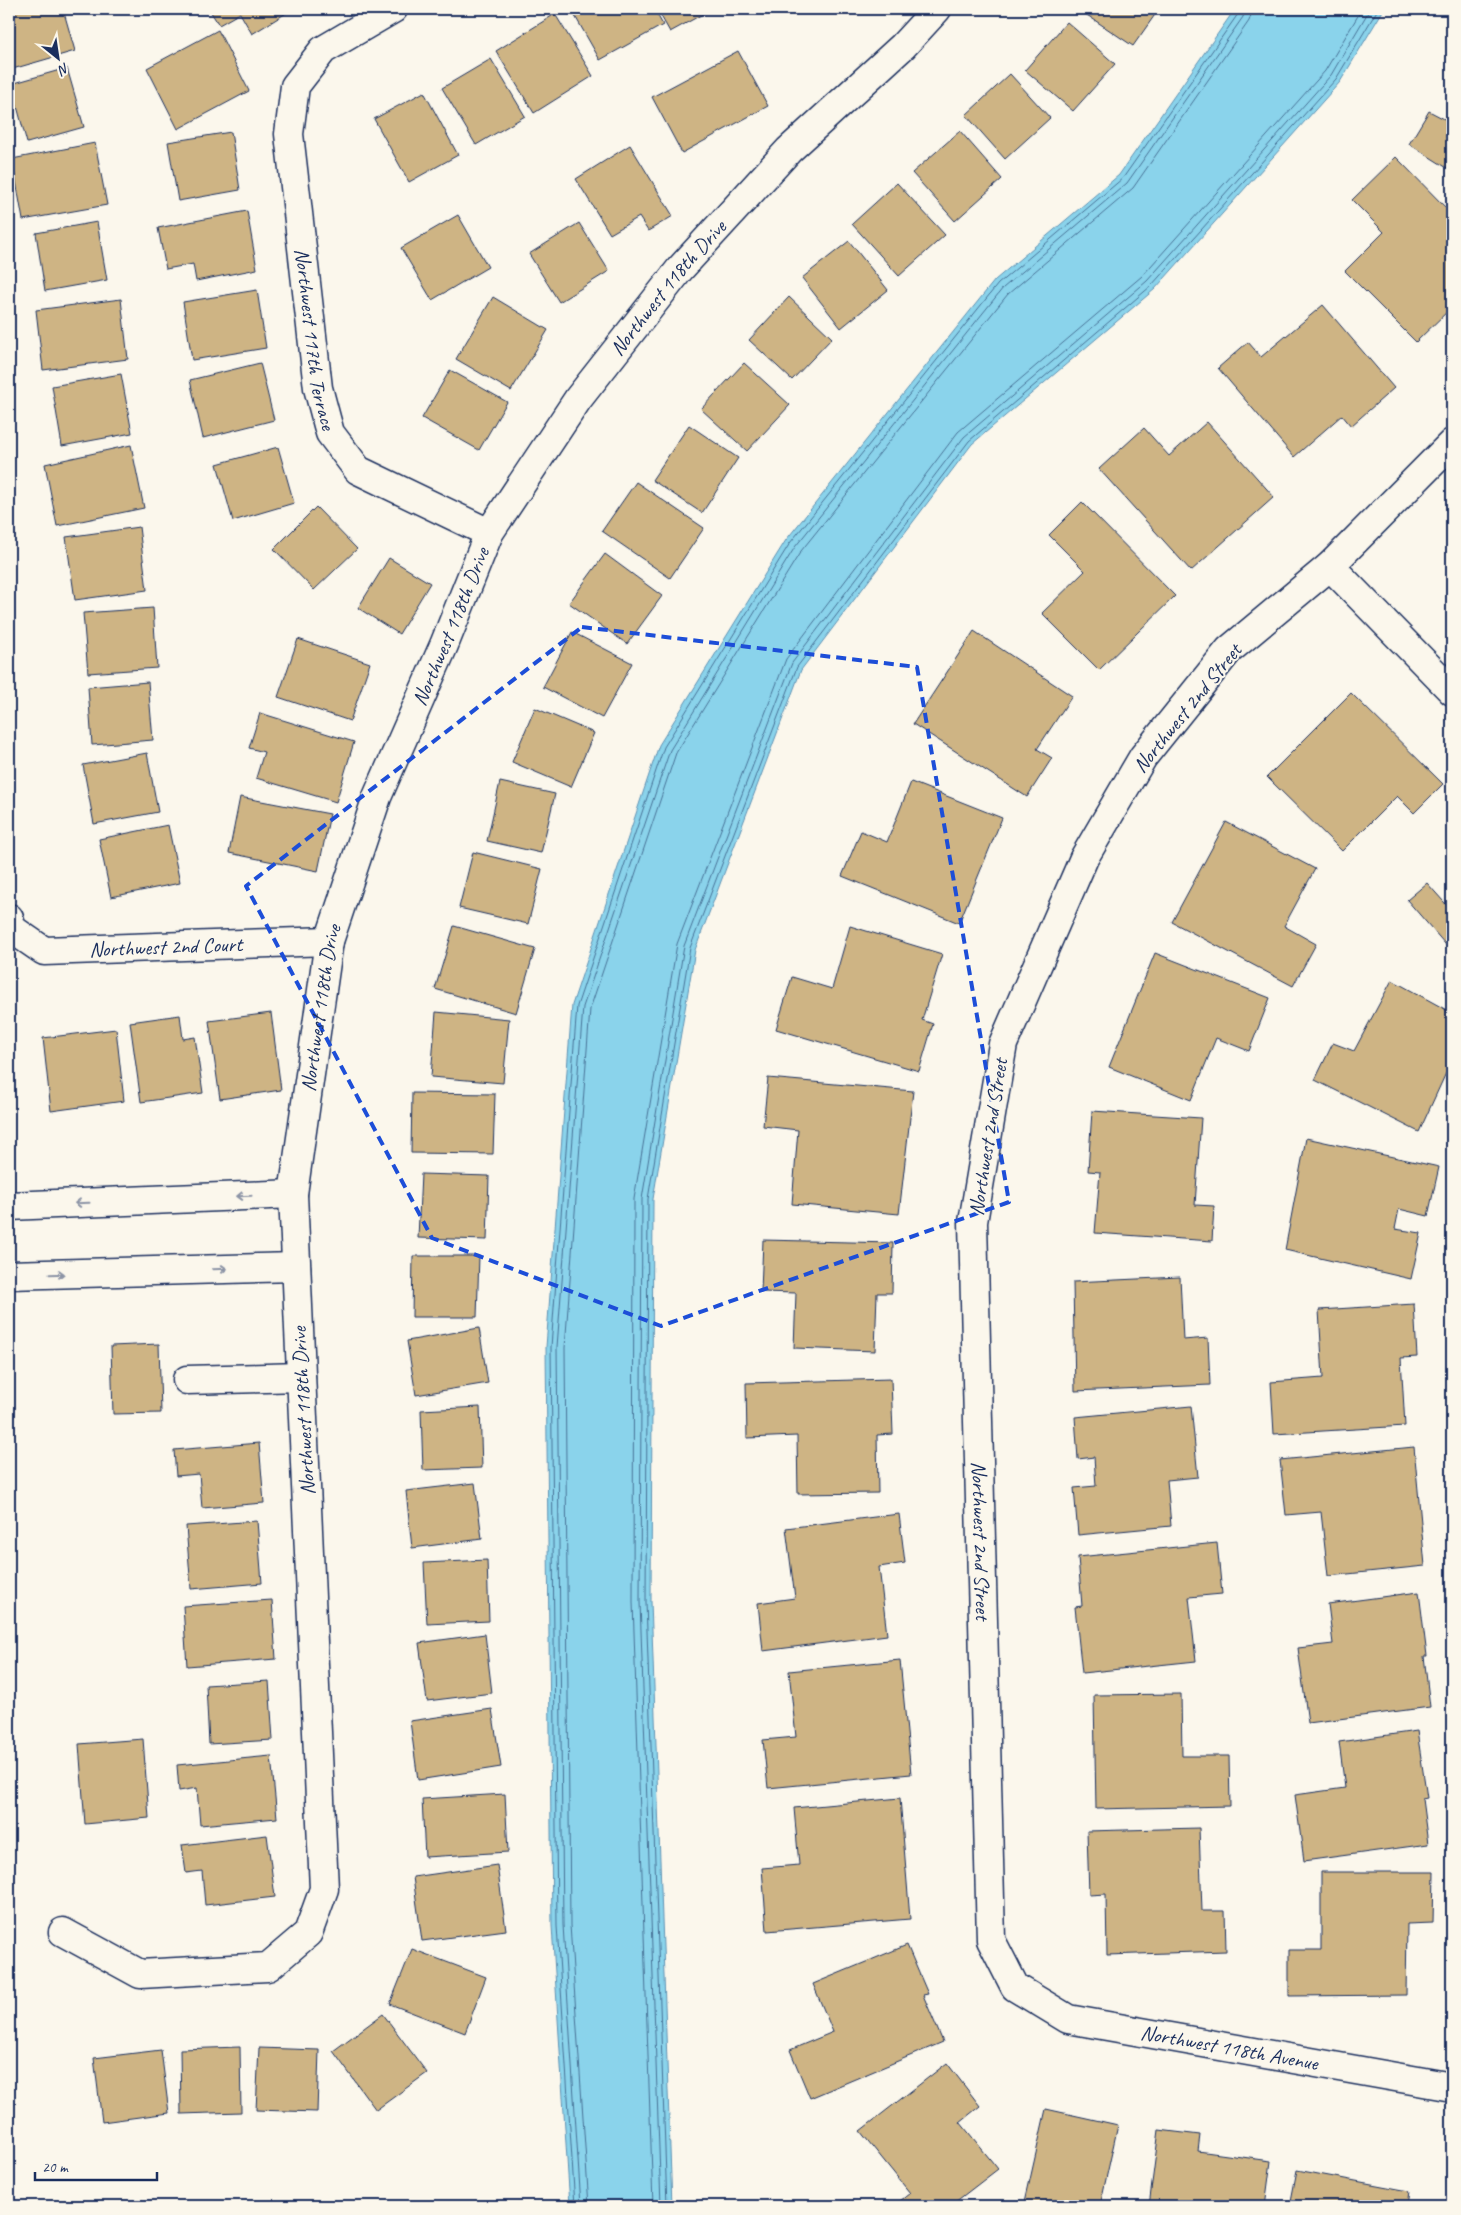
<svg xmlns="http://www.w3.org/2000/svg" width="1461" height="2215" viewBox="0 0 1461 2215" font-family="Caveat,sans-serif">
	<style>
		.water { fill: #8ad3eb; stroke: #5e91b3 }
		.lines { fill: none; stroke-linecap: round; stroke-linejoin: round }
		.shore { stroke: #477196; stroke-width: 1 }
		.building { fill: #ceb484; stroke: #1b2f5e }
		.minor-casing { stroke: #1b2f5e; stroke-width: 31 }
		.minor { stroke: #fbf7ec; stroke-width: 28 }
		.oneway { stroke: #8b93a5 }
		.marked { fill: none; stroke: #1d4ed8; stroke-width: 4; stroke-dasharray: 10 6; stroke-linejoin: round }
		.labels { text-anchor: middle; dominant-baseline: central; stroke-width: 4; stroke-linejoin: round; paint-order: stroke }
		.street-label { font-size: 21px; fill: #1b2f5e; stroke: #fbf7ec }
	</style>
	<rect width="100%" height="100%" fill="#fbf7ec"/>
	<filter id="ink" filterUnits="userSpaceOnUse"><feTurbulence type="fractalNoise" baseFrequency=".02" numOctaves="2"/><feDisplacementMap in="SourceGraphic" scale="10" xChannelSelector="R" yChannelSelector="G"/><feConvolveMatrix kernelMatrix="1 2 1 2 8 2 1 2 1" color-interpolation-filters="sRGB"/></filter>
	<g filter="url(#ink)">
		<path class="water" d="M1235 9H1384L1340 82 1155 289 972 444 801 670 695 950 653 1199 651 1601 672 2206H570L552 1926 546 1347 572 1005 659 745 786 540 995 280 1119 175Z"/>
		<g class="lines">
			<g class="shore">
				<path d="M575 2206 557 1926 551 1347 577 1006 664 747 790 543 998 284 1123 178 1238 14 1239 9"/>
				<path d="M581 2206 563 1925 557 1347 583 1007 670 750 795 547 1003 288 1127 183 1243 17 1245 9"/>
				<path d="M589 2206 570 1925 565 1348 590 1009 676 753 801 551 1008 294 1133 188 1249 21 1253 9"/>
				<path d="M653 2206 633 1602 634 1199 677 944 786 659 958 432 1142 276 1325 71 1362 9"/>
				<path d="M661 2206 640 1602 642 1199 684 946 792 663 964 437 1147 281 1331 75 1370 9"/>
				<path d="M667 2206 646 1602 648 1199 690 948 797 667 969 441 1151 286 1336 79 1378 9"/>
			</g>
		</g>
		<g class="building">
			<path d="M9 9H63L75 51 9 70Z"/>
			<path d="M209 9H286L288 12 252 34 240 13 219 25Z"/>
			<path d="M571 9H654L663 25 600 60Z"/>
			<path d="M657 9H712L670 32Z"/>
			<path d="M1078 9H1159L1133 46Z"/>
			<path d="M555 14 593 76 534 113 496 51Z"/>
			<path d="M1067 22 1115 64 1073 111 1025 70Z"/>
			<path d="M218 30 249 91 178 129 147 68Z"/>
			<path d="M738 51 768 106 682 153 652 97Z"/>
			<path d="M491 59 525 116 476 145 442 88Z"/>
			<path d="M67 68 84 127 27 143 11 84Z"/>
			<path d="M1010 74 1050 118 1005 159 966 115Z"/>
			<path d="M424 92 458 155 409 182 374 119Z"/>
			<path d="M1429 111 1452 123V171L1409 144Z"/>
			<path d="M960 131 1002 179 955 221 912 173Z"/>
			<path d="M231 132 240 190 178 201 168 142Z"/>
			<path d="M95 143 107 205 23 220 12 159Z"/>
			<path d="M630 145 673 216 648 231 639 217 610 234 576 179Z"/>
			<path d="M1396 157 1452 214V307L1416 342 1345 271 1384 232 1352 200Z"/>
			<path d="M897 183 945 235 899 276 852 224Z"/>
			<path d="M247 211 257 269 196 281 193 264 166 269 158 228Z"/>
			<path d="M458 215 488 267 432 300 401 248Z"/>
			<path d="M97 222 107 280 45 291 36 233Z"/>
			<path d="M579 223 609 271 559 302 529 254Z"/>
			<path d="M849 241 888 290 841 328 802 278Z"/>
			<path d="M257 290 266 348 192 360 183 302Z"/>
			<path d="M493 297 548 330 511 391 456 359Z"/>
			<path d="M789 297 832 338 792 380 749 340Z"/>
			<path d="M121 299 128 359 43 370 36 310Z"/>
			<path d="M1323 305 1394 388 1351 426 1342 415 1294 457 1218 368 1248 342 1261 357Z"/>
			<path d="M260 363 274 420 203 438 190 380Z"/>
			<path d="M744 363 790 405 747 451 701 409Z"/>
			<path d="M450 370 507 402 479 450 422 418Z"/>
			<path d="M121 374 132 433 62 446 52 386Z"/>
			<path d="M1207 422 1274 497 1191 571 1099 469 1144 428 1169 456Z"/>
			<path d="M689 425 738 458 702 513 652 480Z"/>
			<path d="M131 445 144 508 57 526 45 464Z"/>
			<path d="M278 447 294 503 233 521 217 464Z"/>
			<path d="M636 482 704 528 670 578 602 531Z"/>
			<path d="M1082 502 1175 596 1099 670 1042 613 1085 571 1049 535Z"/>
			<path d="M316 507 357 549 314 590 274 549Z"/>
			<path d="M139 527 147 590 75 600 66 537Z"/>
			<path d="M605 554 662 596 627 644 569 603Z"/>
			<path d="M389 558 430 583 399 634 358 608Z"/>
			<path d="M153 608 157 668 88 673 83 613Z"/>
			<path d="M974 631 1072 696 1037 749 1052 758 1027 797 913 724Z"/>
			<path d="M572 632 632 663 602 718 543 687Z"/>
			<path d="M298 639 370 663 350 721 278 697Z"/>
			<path d="M148 682 153 740 92 745 88 687Z"/>
			<path d="M1351 693 1443 784 1414 813 1397 796 1342 851 1267 777Z"/>
			<path d="M535 708 594 733 571 787 512 762Z"/>
			<path d="M260 713 354 742 336 802 256 778 264 752 249 748Z"/>
			<path d="M147 753 158 812 94 824 83 765Z"/>
			<path d="M500 782 555 794 541 853 487 841Z"/>
			<path d="M911 782 1002 818 959 923 842 876 861 831 887 842Z"/>
			<path d="M240 797 330 814 318 871 229 853Z"/>
			<path d="M1226 822 1315 869 1284 926 1316 944 1293 986 1172 922Z"/>
			<path d="M168 825 180 883 111 897 99 839Z"/>
			<path d="M473 852 542 869 528 924 459 908Z"/>
			<path d="M1427 883 1452 911V952L1407 900Z"/>
			<path d="M454 926 535 949 516 1013 435 989Z"/>
			<path d="M850 926 942 954 922 1020 933 1024 919 1071 776 1029 792 977 832 989Z"/>
			<path d="M1155 953 1270 998 1249 1051 1216 1038 1191 1100 1109 1067Z"/>
			<path d="M1392 980 1452 1013V1077L1446 1073 1419 1132 1315 1080 1333 1043 1354 1051Z"/>
			<path d="M436 1012 509 1019 503 1083 431 1077Z"/>
			<path d="M271 1013 281 1090 220 1099 209 1021Z"/>
			<path d="M180 1015 183 1039 195 1037 203 1093 141 1102 130 1022Z"/>
			<path d="M116 1029 124 1101 51 1111 43 1038Z"/>
			<path d="M768 1078 913 1091 899 1214 792 1204 798 1130 763 1126Z"/>
			<path d="M412 1093 495 1094 493 1154 411 1153Z"/>
			<path d="M1092 1111 1201 1118 1195 1205 1214 1206 1212 1241 1095 1233 1100 1172 1088 1171Z"/>
			<path d="M1306 1138 1439 1167 1428 1216 1399 1209 1395 1229 1421 1233 1411 1279 1285 1250Z"/>
			<path d="M421 1174 489 1176 487 1240 418 1238Z"/>
			<path d="M763 1240 893 1243 892 1293H877L875 1351 794 1348 796 1293 761 1292Z"/>
			<path d="M413 1256H479L477 1317H412Z"/>
			<path d="M1180 1277 1183 1340 1208 1338 1210 1385 1075 1391 1073 1282Z"/>
			<path d="M1414 1304 1417 1357 1401 1358 1405 1426 1274 1434 1271 1382 1323 1378 1319 1310Z"/>
			<path d="M479 1328 488 1383 416 1395 407 1341Z"/>
			<path d="M159 1344 161 1413 113 1414 111 1346Z"/>
			<path d="M891 1379 893 1434 877 1435 878 1493 798 1494 797 1436 747 1438 746 1383Z"/>
			<path d="M1191 1406 1198 1477 1167 1480 1171 1526 1078 1535 1074 1488 1096 1486 1094 1457 1078 1459 1075 1417Z"/>
			<path d="M480 1407 482 1468 423 1470 421 1410Z"/>
			<path d="M259 1443 264 1503 202 1508 199 1474 176 1476 174 1450Z"/>
			<path d="M1414 1447 1425 1566 1328 1576 1321 1512 1286 1515 1280 1460Z"/>
			<path d="M475 1483 482 1539 412 1548 406 1491Z"/>
			<path d="M899 1514 905 1563 879 1567 887 1635 763 1651 758 1603 795 1598 786 1528Z"/>
			<path d="M257 1521 262 1583 191 1589 186 1526Z"/>
			<path d="M1217 1543 1222 1594 1189 1597 1196 1661 1082 1673 1075 1607 1082 1606 1078 1557Z"/>
			<path d="M487 1560 489 1621 427 1624 424 1563Z"/>
			<path d="M1419 1592 1427 1656H1424L1430 1707 1308 1723 1298 1648 1333 1644 1328 1604Z"/>
			<path d="M272 1600 276 1659 187 1666 183 1606Z"/>
			<path d="M485 1634 492 1693 427 1701 419 1643Z"/>
			<path d="M900 1660 911 1774 768 1788 763 1740 796 1737 789 1671Z"/>
			<path d="M269 1681 273 1740 209 1744 206 1685Z"/>
			<path d="M1181 1694 1182 1756H1229L1230 1806 1096 1809 1094 1695Z"/>
			<path d="M492 1709 501 1767 418 1780 410 1721Z"/>
			<path d="M1417 1731 1427 1798 1422 1799 1428 1844 1304 1861 1295 1795 1345 1788 1339 1742Z"/>
			<path d="M143 1739 149 1818 85 1824 79 1744Z"/>
			<path d="M271 1756 277 1818 200 1825 197 1788 179 1791 177 1765Z"/>
			<path d="M505 1794 508 1852 425 1857 422 1799Z"/>
			<path d="M900 1798 910 1919 767 1931 762 1868 799 1865 794 1808Z"/>
			<path d="M1199 1828 1202 1911H1225L1226 1951 1107 1955 1106 1894 1089 1895 1087 1831Z"/>
			<path d="M267 1835 275 1897 205 1905 202 1871 186 1873 182 1845Z"/>
			<path d="M497 1865 506 1930 422 1941 413 1877Z"/>
			<path d="M1321 1872H1434L1433 1923 1407 1924 1406 1995 1289 1996V1950H1321Z"/>
			<path d="M907 1945 928 1994 923 1995 943 2042 810 2098 790 2050 833 2032 813 1984Z"/>
			<path d="M412 1949 486 1977 465 2033 390 2004Z"/>
			<path d="M383 2014 427 2073 376 2110 333 2051Z"/>
			<path d="M240 2047 241 2112 181 2114 180 2049Z"/>
			<path d="M259 2048 319 2050 317 2112 256 2110Z"/>
			<path d="M161 2050 169 2113 102 2122 94 2058Z"/>
			<path d="M947 2063 980 2106 960 2122 998 2169 950 2206H894L910 2193 860 2131Z"/>
			<path d="M1046 2109 1118 2125 1100 2206H1024Z"/>
			<path d="M1159 2130 1200 2135 1198 2151 1271 2161 1265 2206H1149Z"/>
			<path d="M1297 2170 1409 2191 1407 2206H1290Z"/>
		</g>
		<g class="lines">
			<g class="minor-casing">
				<g id="minor">
					<path id="s1" d="M393 9 323 50 295 86 289 134 318 388 330 433 358 470 489 533"/>
					<path id="s2" d="M1452 443 1330 566 1229 650 1143 757 1084 858 1003 1044 973 1222 991 1940 1015 1987 1068 2019 1452 2087"/>
					<path d="M1330 566 1452 691"/>
					<path id="s3" d="M9 918 12 929 44 951 329 941"/>
					<path d="M9 1206 293 1194"/>
					<path d="M9 1275 296 1267"/>
					<path d="M187 1380 301 1377"/>
					<path id="s4" d="M63 1932 140 1974 268 1967 308 1933 324 1889 293 1194 329 941 377 797 444 645 489 533 578 399 680 269 789 150 903 46 937 9"/>
				</g>
			</g>
			<use href="#minor" class="minor"/>
		</g>
		<defs><path id="oneway-shaft" d="M-6 0H5M1.5-3L5.5 0L1.5 3" fill="none" stroke-width="1.6" stroke-linecap="round" stroke-linejoin="round" transform="scale(1.25)"/></defs>
		<g class="oneway">
			<use href="#oneway-shaft" transform="translate(244 1196) rotate(178)"/>
			<use href="#oneway-shaft" transform="translate(82 1203) rotate(178)"/>
			<use href="#oneway-shaft" transform="translate(220 1269) rotate(-2)"/>
			<use href="#oneway-shaft" transform="translate(57 1274) rotate(-2)"/>
		</g>
	</g>
	<path class="marked" d="M582 627 917 667 1009 1202 661 1326 432 1238 246 886Z"/>
	<g class="labels">
		<g class="street-label">
			<text stroke="none"><textPath href="#s4" startOffset="2009">Northwest 118th Drive</textPath></text>
			<text stroke="none"><textPath href="#s1" startOffset="382">Northwest 117th Terrace</textPath></text>
			<text stroke="none"><textPath href="#s4" startOffset="1604">Northwest 118th Drive</textPath></text>
			<text transform="translate(1187 708) rotate(-51)">Northwest 2nd Street</text>
			<text stroke="none"><textPath href="#s3" startOffset="172">Northwest 2nd Court</textPath></text>
			<text stroke="none"><textPath href="#s4" startOffset="1199">Northwest 118th Drive</textPath></text>
			<text transform="translate(988 1137) rotate(-81)">Northwest 2nd Street</text>
			<text transform="translate(303 1411) rotate(-93)">Northwest 118th Drive</text>
			<text stroke="none"><textPath href="#s2" startOffset="1261">Northwest 2nd Street</textPath></text>
			<text stroke="none"><textPath href="#s2" startOffset="1939">Northwest 118th Avenue</textPath></text>
		</g>
	</g>
	<rect width="1461" height="2215" fill="none" stroke="#fbf7ec" stroke-width="30"/>
	<rect x="15" y="15" width="1431" height="2185" fill="none" stroke="#1b2f5e" stroke-width="2" filter="url(#ink)"/>
	<g transform="translate(58 58) rotate(150)" stroke="#fbf7ec" stroke-width="4" paint-order="stroke">
	<path d="M0-4L9 19L0 12L-9 19Z" fill="#1b2f5e"/>
	<text y="-8" font-size="14" font-weight="bold" text-anchor="middle" fill="#1b2f5e">N</text>
	</g>
	<path d="M35 2172v8h122v-8" fill="none" stroke="#1b2f5e" stroke-width="2.5"/>
	<text x="42" y="2172" font-size="15" fill="#1b2f5e" stroke="#fbf7ec" stroke-width="4" paint-order="stroke">20 m</text>
</svg>
